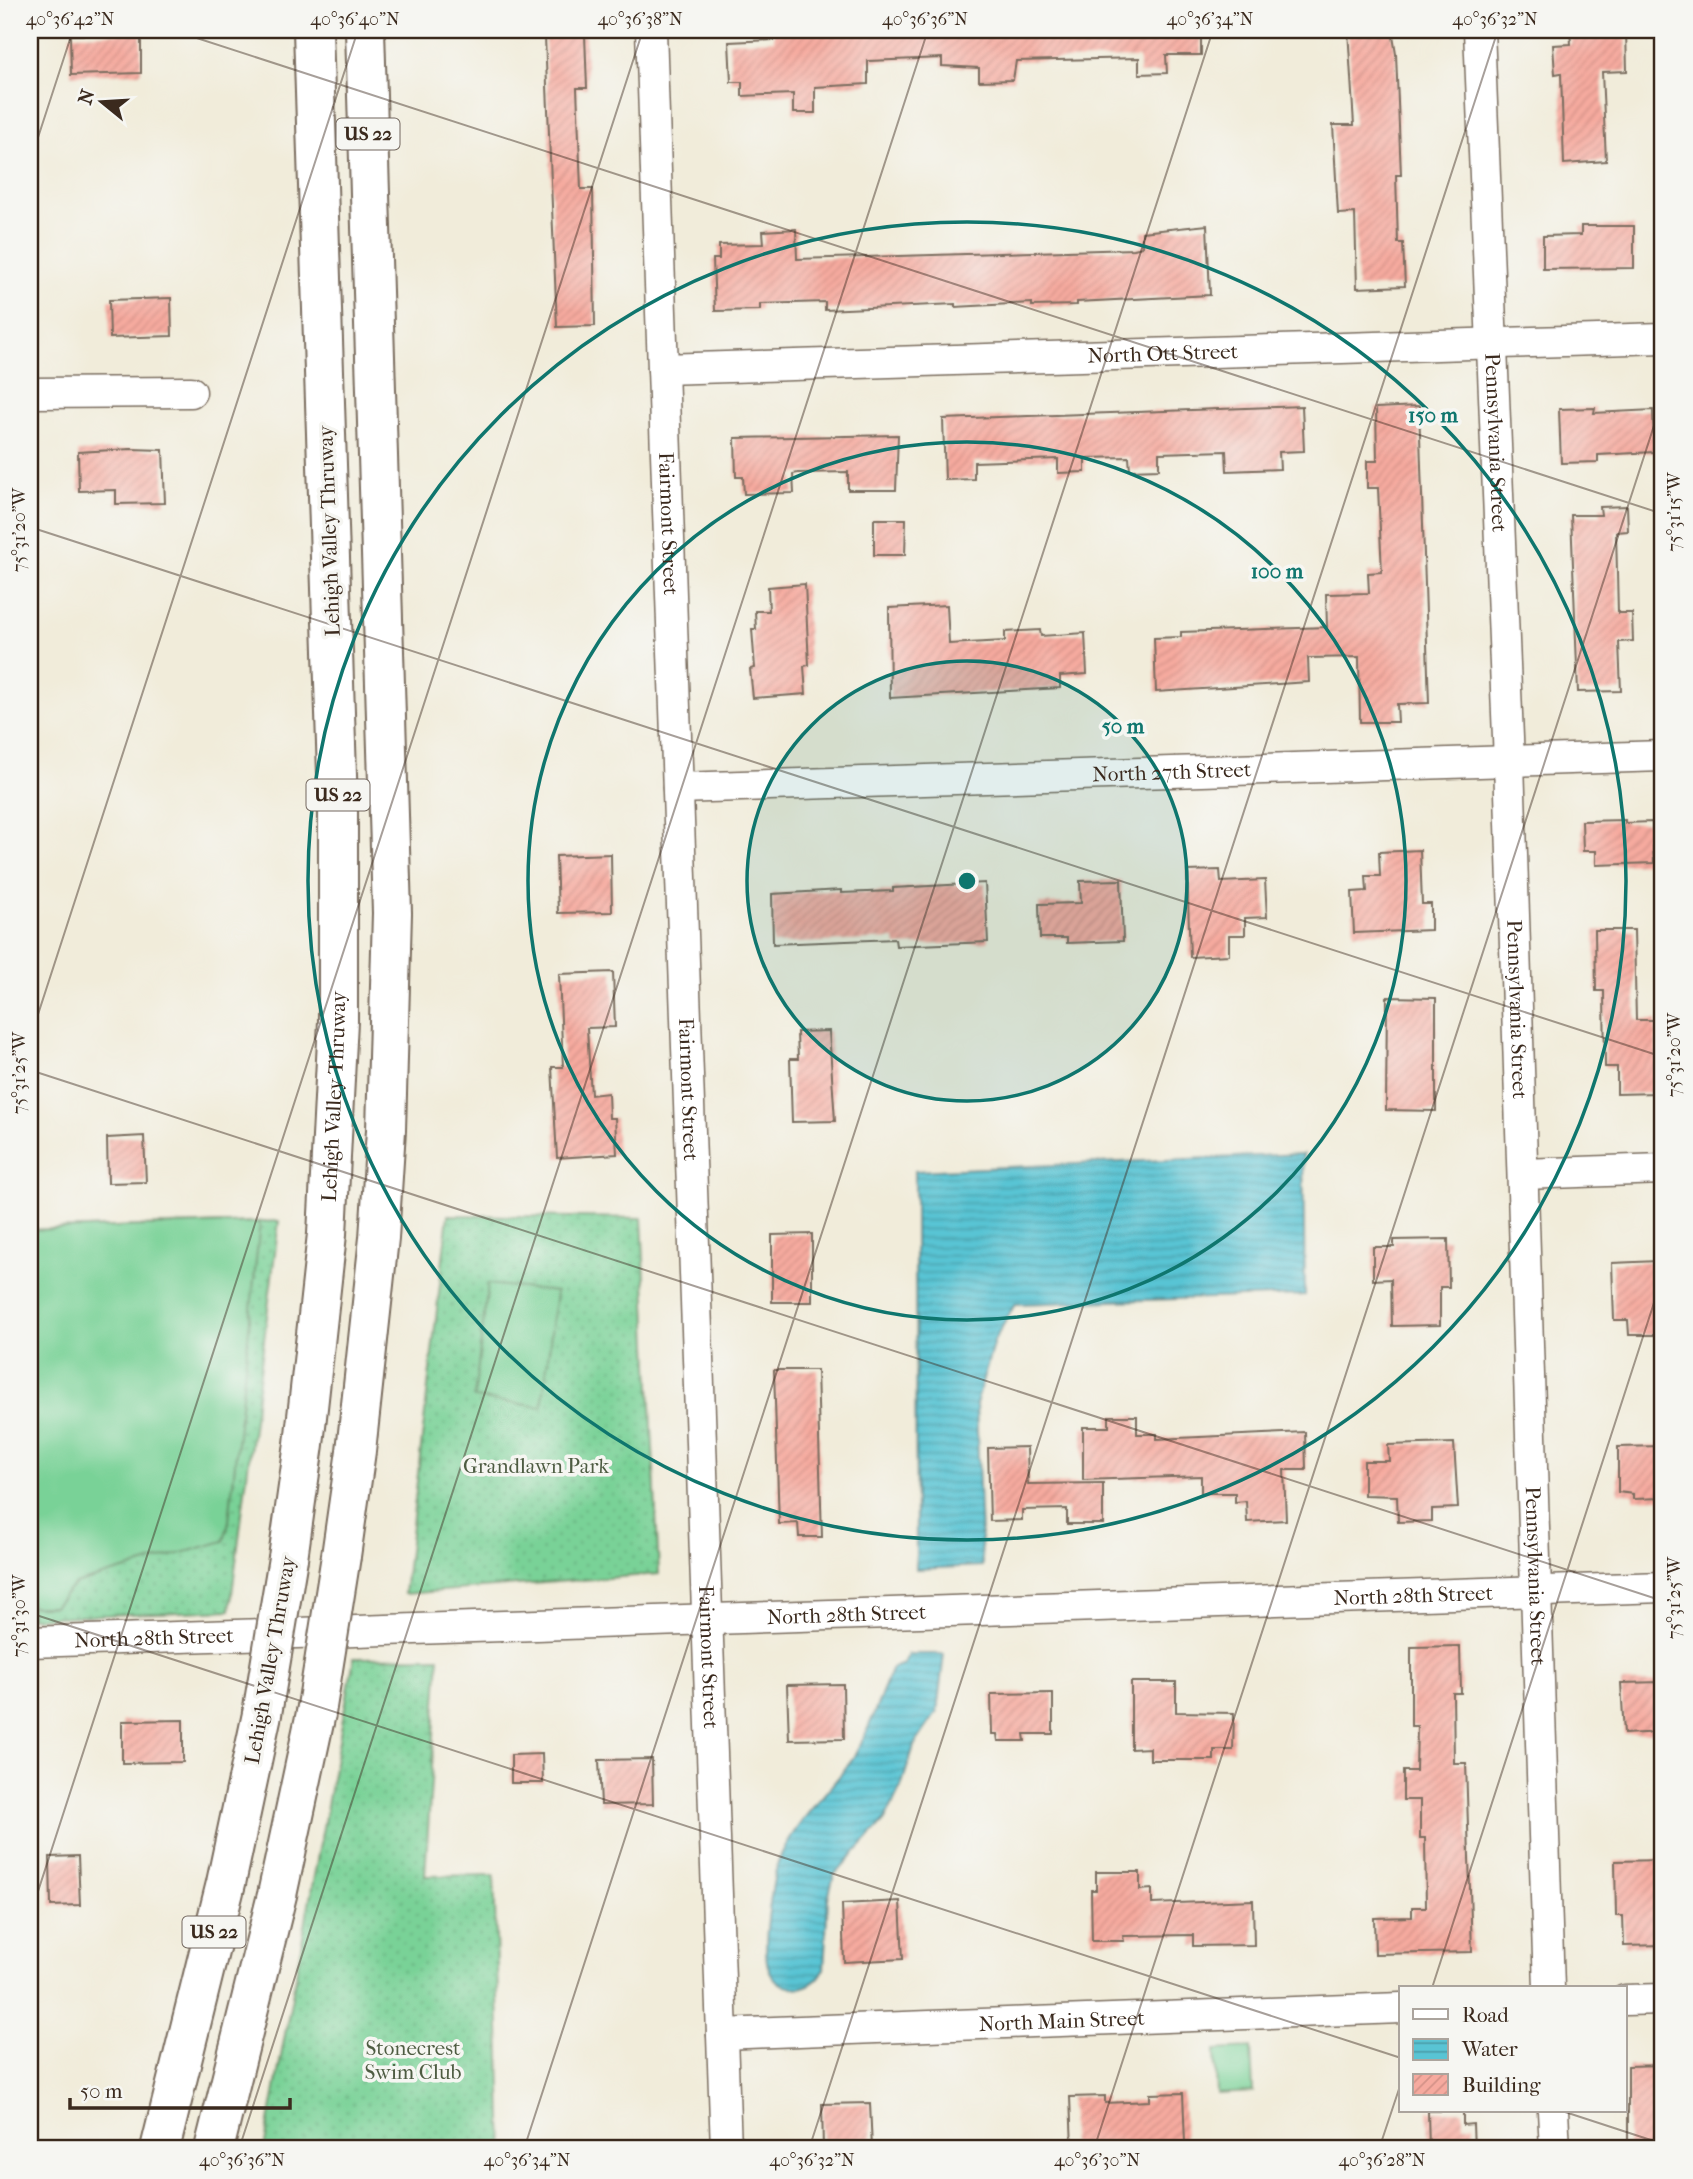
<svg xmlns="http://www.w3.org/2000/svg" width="1693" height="2179" viewBox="0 0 1693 2179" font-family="'IM FELL French Canon',serif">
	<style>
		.grass { fill: url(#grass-dots); stroke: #5a7e5a; stroke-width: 2 }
		.pitch { fill: #79d297; stroke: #5a7e5a; stroke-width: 2 }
		.water { fill: url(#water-rules); stroke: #4a7779; stroke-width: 2 }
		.building { fill: url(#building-hatch) }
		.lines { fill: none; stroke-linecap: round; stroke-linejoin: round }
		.minor-casing { stroke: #7b6e60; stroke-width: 33 }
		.highway-casing { stroke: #7b6e60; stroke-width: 42 }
		.minor { stroke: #fff; stroke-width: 30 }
		.highway { stroke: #fff; stroke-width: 38 }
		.highway-bridge-casing { stroke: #7b6e60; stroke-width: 42; stroke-linecap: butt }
		.highway-bridge { stroke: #fff; stroke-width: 38 }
		.ticks { fill: none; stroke: #3b2a1e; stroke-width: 2; stroke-opacity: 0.45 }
		.ring { fill: none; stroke: #0f766e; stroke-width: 3.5 }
		.labels { text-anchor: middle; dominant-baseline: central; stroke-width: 7; stroke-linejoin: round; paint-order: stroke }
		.shield { fill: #f6f6f2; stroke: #73675e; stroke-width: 2 }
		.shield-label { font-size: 19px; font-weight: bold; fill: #3b2a1e }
		.street-label { font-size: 21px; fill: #3b2a1e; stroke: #f6f6f2 }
		.park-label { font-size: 21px; fill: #4e5c42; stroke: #f6f6f2 }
		.centre { fill: #0f766e; stroke: #f6f6f2; stroke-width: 3.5 }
		.ring-label { font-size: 21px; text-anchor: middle; font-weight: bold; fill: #0f766e; stroke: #f6f6f2; stroke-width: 7; stroke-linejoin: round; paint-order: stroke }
		.neatline { fill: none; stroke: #3b2a1e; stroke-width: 2.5 }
		.ticks-label { font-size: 18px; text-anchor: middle; fill: #3b2a1e }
	</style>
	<defs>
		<pattern id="grass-dots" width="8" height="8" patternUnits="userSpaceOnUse" patternTransform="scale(1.75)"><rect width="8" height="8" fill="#79d297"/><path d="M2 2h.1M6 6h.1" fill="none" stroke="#6ab482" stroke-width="1.8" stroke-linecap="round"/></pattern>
		<pattern id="water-rules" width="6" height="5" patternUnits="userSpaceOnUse" patternTransform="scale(1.75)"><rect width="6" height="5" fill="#59c4d4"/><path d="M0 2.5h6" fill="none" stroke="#4b9fab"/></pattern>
		<pattern id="building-hatch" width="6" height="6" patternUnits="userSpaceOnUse" patternTransform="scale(1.75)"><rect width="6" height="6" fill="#f6aa9f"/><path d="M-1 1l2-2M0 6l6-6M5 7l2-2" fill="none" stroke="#d49288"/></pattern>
	</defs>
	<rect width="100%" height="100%" fill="#f6f6f2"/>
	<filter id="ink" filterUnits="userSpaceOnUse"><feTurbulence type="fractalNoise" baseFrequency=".0143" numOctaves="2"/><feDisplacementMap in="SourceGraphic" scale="14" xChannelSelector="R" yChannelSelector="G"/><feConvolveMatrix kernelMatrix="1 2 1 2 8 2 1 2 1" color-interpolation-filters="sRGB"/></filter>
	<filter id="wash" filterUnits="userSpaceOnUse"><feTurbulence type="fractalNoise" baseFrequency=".00686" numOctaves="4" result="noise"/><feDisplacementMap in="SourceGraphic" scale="28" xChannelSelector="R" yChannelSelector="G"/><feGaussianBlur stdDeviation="1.57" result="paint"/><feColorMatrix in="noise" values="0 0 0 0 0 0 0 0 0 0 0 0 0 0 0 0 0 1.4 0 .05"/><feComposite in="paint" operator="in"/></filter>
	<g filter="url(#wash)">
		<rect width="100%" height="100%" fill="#f1ecda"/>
		<g class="grass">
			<path d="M448 1215 642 1218 659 1574 404 1594Z"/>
			<path d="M279 1221 230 1610 30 1618V1230Z"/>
			<path d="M439 1657 425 1876 494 1875 503 2149H264L354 1658Z"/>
		</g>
		<g class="pitch">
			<path d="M260 1222 229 1521 224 1541 75 1584 54 1606H30V1230Z"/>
			<path d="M488 1284 556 1292 542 1407 474 1398Z"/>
			<path d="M1251 2048 1253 2092 1217 2094 1215 2050Z"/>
		</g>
		<g class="water">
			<path d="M1303 1154 1305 1295 1015 1304 994 1341 976 1404 982 1566 916 1569 915 1171Z"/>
			<path d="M908 1654H944L937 1712 914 1746 901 1787 885 1820 834 1875 828 1898 824 1969C813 1994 777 1995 768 1966 762 1947 772 1880 779 1860 795 1820 831 1792 854 1756 870 1730 880 1696 892 1668L904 1664Z"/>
		</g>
		<g id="blocks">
			<g class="building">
				<path d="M774 30H1201V55H1166L1167 73 1139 74V58L1016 61 1013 80 979 81V68L942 66V58L868 61V84L815 87V113H793V94L742 96V82H731L729 42 774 40Z"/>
				<path d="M1348 30H1392L1396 54 1401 175H1396L1398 243H1403L1405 286 1357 288 1355 213 1338 214 1333 125H1354Z"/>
				<path d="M1570 30H1626L1627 71 1602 72 1606 161 1564 164 1561 73 1555 74 1553 45 1571 44Z"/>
				<path d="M141 33V73L71 75 70 35Z"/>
				<path d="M585 35 587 88H577L581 189H593L595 326 557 327 545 37Z"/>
				<path d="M1207 225 1210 295 1077 302V305L1032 306V303L955 307V304L825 310V302L760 304V310L715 311 713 259H719V245L764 244 763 231 796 229 797 259 1134 249 1142 247V232Z"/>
				<path d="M1581 226H1634V268L1543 269V236L1581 235Z"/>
				<path d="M171 298 172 336 110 338 109 300Z"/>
				<path d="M1302 406 1304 451 1279 452 1280 469 1227 471 1226 451 1159 453V469L1130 470 1129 457 1085 458V472L1058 473V459L974 462V479L945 480 943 419Z"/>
				<path d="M1419 406 1429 703 1397 704 1398 722H1360L1359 657 1308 658 1309 682 1156 692 1154 638 1181 637V632L1327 627 1326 594 1369 593 1368 573 1382 572 1378 488H1367V461H1377L1376 408Z"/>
				<path d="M1595 408 1594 413 1653 410 1654 452 1598 455V462L1561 463 1559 409Z"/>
				<path d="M898 435 896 490H848V472L798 473 793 474 794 493 744 494 743 477H736L735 438Z"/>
				<path d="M131 449 163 450 165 503 116 504V490L79 491 78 452Z"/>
				<path d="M1627 506 1628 531 1616 532 1618 613H1632L1633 641 1619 642 1621 691 1578 692 1571 515H1601L1600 507Z"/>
				<path d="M874 519H906L905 555H874Z"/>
				<path d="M805 584 809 665 804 666 806 694 753 698 750 669 755 668 752 629H756L755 611H769L768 587Z"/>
				<path d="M947 605 949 644 1005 641V632L1040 630 1041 636 1085 633 1087 674 1060 676V688L890 698 889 608Z"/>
				<path d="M1625 820V823L1652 822 1654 863 1596 865V851H1583L1582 821Z"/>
				<path d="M1420 850 1422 904H1431V930L1354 933 1352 892 1367 891 1366 876H1380L1379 852Z"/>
				<path d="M611 854 612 912 558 913 556 856Z"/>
				<path d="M1220 870 1221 882 1265 880 1267 917 1245 918V935H1229V955L1190 957 1187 871Z"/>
				<path d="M1121 880 1123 941 1067 943V938H1040L1039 904 1081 903 1080 881Z"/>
				<path d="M985 883 988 942 896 946 895 939 773 944 772 894 841 890V893L893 891V888Z"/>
				<path d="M1595 930H1634L1636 1020H1656L1657 1093 1617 1094V1067H1605L1604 991H1596Z"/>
				<path d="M613 972 615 1027 587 1028 591 1095 608 1093 609 1118H615L617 1154 557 1158 552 1067H563L559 974Z"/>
				<path d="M1387 997 1436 998V1111L1386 1110Z"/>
				<path d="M829 1031 835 1121 792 1122 790 1059H798L797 1032Z"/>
				<path d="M144 1136 146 1182 108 1183 107 1138Z"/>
				<path d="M812 1234V1302H772V1235Z"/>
				<path d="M1448 1239 1449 1287H1440V1325L1392 1326 1391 1279 1373 1280V1247H1394V1240Z"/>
				<path d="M1658 1261 1659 1271H1663V1319H1655V1335H1629L1628 1320H1614L1612 1263Z"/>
				<path d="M774 1370H817L822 1537H799L798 1523 779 1524Z"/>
				<path d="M1109 1416H1137V1434H1157V1439L1305 1432 1306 1470H1284L1286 1520 1247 1522 1246 1501 1235 1502V1493H1201V1476L1083 1480V1427H1109Z"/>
				<path d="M1454 1443 1458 1508 1432 1509V1521L1398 1522 1397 1496 1364 1495V1461H1389L1388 1445Z"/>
				<path d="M1663 1446 1662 1498 1633 1499V1494L1618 1492V1447Z"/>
				<path d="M1027 1447 1028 1484 1103 1483V1524H1067V1509L1022 1510V1520L990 1521 988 1448Z"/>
				<path d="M1460 1646 1461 1693H1453L1454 1763H1466L1472 1952 1375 1954 1374 1918 1412 1917V1907H1426L1425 1838H1420V1800H1403V1771H1416L1417 1726H1411V1647Z"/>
				<path d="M1131 1682H1176V1712L1234 1713 1233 1750H1214V1760H1150V1748L1131 1749Z"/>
				<path d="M1663 1682V1732L1624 1734 1621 1683Z"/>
				<path d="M843 1684 844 1739 789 1740 787 1685Z"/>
				<path d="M1053 1693V1734H1024L1025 1741H998L997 1734H992L991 1694Z"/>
				<path d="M183 1720V1762L122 1763V1721Z"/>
				<path d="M542 1754 543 1783H511V1755Z"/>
				<path d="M652 1759 653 1804 601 1805 599 1760Z"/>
				<path d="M78 1856 80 1905 51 1906 50 1857Z"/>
				<path d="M1663 1860V1945L1624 1946 1623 1916H1616L1615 1861Z"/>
				<path d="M1096 1872H1140V1890L1152 1889V1904L1253 1900 1254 1945 1193 1946V1935L1123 1936 1124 1941H1092L1091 1890H1096Z"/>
				<path d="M900 1901 903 1959 844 1962 842 1904Z"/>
				<path d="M1663 2065V2149H1628V2066Z"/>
				<path d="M1183 2093 1185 2143 1152 2144 1153 2149H1130V2145L1072 2148 1070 2097 1105 2096V2103L1150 2101V2094Z"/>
				<path d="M870 2103 872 2149H823L822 2104Z"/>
				<path d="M1428 2111H1463V2125L1473 2124 1474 2149H1429Z"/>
			</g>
		</g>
	</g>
	<g filter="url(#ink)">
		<use href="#blocks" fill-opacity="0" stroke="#7b6e60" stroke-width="2"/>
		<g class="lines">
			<g class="minor-casing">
				<g id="minor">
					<path id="s1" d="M651 30 726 2149"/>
					<path id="s2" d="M1479 30 1509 762 1549 1988"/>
					<path id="s3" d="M663 369 1663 338"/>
					<path d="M30 393 191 392"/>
					<path id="s4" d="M678 788 1663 756"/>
					<path d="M1523 1174 1663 1169"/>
					<path id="s5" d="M30 1642 1663 1587"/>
					<path d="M1625 2000 1663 1999"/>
					<path id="s6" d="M722 2034 1401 2008"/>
					<path d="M1553 2111 1555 2149"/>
				</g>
			</g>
			<g class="highway-casing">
				<g id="highway">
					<path d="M341 1556 356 1451 379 1238 386 1130 392 913 365 30"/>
					<path id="s7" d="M288 1558 304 1444 327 1234 338 1021V806L313 30"/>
					<path d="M160 2149 226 1883 262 1714"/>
					<path d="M214 2149 277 1895 316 1713"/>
				</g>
			</g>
			<use href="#minor" class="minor"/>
			<use href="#highway" class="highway"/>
			<g class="highway-bridge-casing">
				<g id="highway-bridge">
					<path d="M316 1713 341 1556"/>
					<path d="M262 1714 288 1558"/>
				</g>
			</g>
			<use href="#highway-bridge" class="highway-bridge"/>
		</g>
	</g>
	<path class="ticks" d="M172 30 1663 514M30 162 73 30M30 527 1663 1057M30 1039 358 30M30 1070 1663 1601M30 1613 1401 2058M30 1916 643 30M1432 1988 1663 1275M1562 2111 1663 2144M239 2149 928 30M524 2149 1213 30M809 2149 1498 30M1094 2149 1663 398M1379 2149 1401 2083"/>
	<circle cx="967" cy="881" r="220" fill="#0f766e" fill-opacity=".12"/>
	<g class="ring">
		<circle cx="967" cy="881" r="220"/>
		<circle cx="967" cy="881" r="439"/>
		<circle cx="967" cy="881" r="659"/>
	</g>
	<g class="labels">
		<g class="shield">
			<rect x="336.5" y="118.5" width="63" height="31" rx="5"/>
			<rect x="306.5" y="779.5" width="63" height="31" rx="5"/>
			<rect x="182.5" y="1916.5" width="63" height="31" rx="5"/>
		</g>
		<g class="shield-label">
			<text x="368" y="134">US 22</text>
			<text x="338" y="795">US 22</text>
			<text x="214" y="1932">US 22</text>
		</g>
		<g class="street-label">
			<text stroke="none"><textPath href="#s3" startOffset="500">North Ott Street</textPath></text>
			<text stroke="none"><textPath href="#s2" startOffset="413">Pennsylvania Street</textPath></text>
			<text stroke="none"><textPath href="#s1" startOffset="494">Fairmont Street</textPath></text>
			<text transform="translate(329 531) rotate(-92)">Lehigh Valley Thruway</text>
			<text stroke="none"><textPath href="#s4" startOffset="494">North 27th Street</textPath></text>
			<text stroke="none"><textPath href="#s2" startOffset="980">Pennsylvania Street</textPath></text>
			<text stroke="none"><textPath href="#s1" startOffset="1060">Fairmont Street</textPath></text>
			<text stroke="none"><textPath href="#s7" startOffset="464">Lehigh Valley Thruway</textPath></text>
			<text stroke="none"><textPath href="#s2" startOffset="1547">Pennsylvania Street</textPath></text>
			<text stroke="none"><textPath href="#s5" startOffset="1384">North 28th Street</textPath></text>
			<text stroke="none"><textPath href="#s5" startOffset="817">North 28th Street</textPath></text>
			<text stroke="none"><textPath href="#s5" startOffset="124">North 28th Street</textPath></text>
			<text stroke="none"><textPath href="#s1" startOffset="1628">Fairmont Street</textPath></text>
			<text transform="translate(270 1660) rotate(-80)">Lehigh Valley Thruway</text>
			<text stroke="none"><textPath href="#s6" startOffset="340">North Main Street</textPath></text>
		</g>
		<g class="park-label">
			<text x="536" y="1466">Grandlawn Park</text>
			<text x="413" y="2048">Stonecrest<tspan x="413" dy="24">Swim Club</tspan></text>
		</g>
	</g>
	<circle cx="967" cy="881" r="10" class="centre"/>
	<g class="ring-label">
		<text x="1433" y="422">150 m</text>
		<text x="1277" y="578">100 m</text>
		<text x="1123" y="733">50 m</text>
	</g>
	<rect width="1693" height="2179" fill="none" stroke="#f6f6f2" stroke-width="77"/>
	<rect x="1399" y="1986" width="228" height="126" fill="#f6f6f2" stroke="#aba49d" stroke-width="2"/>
	<rect x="1413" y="2009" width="35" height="10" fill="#ffffff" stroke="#aba49d" stroke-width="2"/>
	<text x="1462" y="2022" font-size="21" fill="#3b2a1e">Road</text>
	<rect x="1413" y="2039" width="35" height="21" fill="url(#water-rules)" stroke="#aba49d" stroke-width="2"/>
	<text x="1462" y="2056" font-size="21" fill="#3b2a1e">Water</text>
	<rect x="1413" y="2074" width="35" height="21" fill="url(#building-hatch)" stroke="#aba49d" stroke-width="2"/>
	<text x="1462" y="2092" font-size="21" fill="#3b2a1e">Building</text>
	<g transform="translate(102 102) rotate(288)" stroke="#f6f6f2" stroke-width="5" paint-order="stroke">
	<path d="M0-5L12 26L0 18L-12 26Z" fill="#3b2a1e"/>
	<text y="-10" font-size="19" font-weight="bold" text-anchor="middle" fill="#3b2a1e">N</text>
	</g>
	<path d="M70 2098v10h220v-10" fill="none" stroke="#3b2a1e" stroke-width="3.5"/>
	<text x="80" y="2098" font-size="21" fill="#3b2a1e" stroke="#f6f6f2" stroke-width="5" paint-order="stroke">50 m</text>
	<rect x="38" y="38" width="1616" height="2102" class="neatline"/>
	<g class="ticks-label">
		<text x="70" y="25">40°36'42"N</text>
		<text x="355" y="25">40°36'40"N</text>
		<text x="640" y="25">40°36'38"N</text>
		<text x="925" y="25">40°36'36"N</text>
		<text x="1210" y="25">40°36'34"N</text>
		<text x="1495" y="25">40°36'32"N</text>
		<text transform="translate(1674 512) rotate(-90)" y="6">75°31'15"W</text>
		<text transform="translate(19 530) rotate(-90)" y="6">75°31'20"W</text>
		<text transform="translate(1674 1055) rotate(-90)" y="6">75°31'20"W</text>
		<text transform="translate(19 1073) rotate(-90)" y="6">75°31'25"W</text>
		<text transform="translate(1674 1598) rotate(-90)" y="6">75°31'25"W</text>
		<text transform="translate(19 1616) rotate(-90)" y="6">75°31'30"W</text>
		<text x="242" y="2166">40°36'36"N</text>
		<text x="527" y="2166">40°36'34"N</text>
		<text x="812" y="2166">40°36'32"N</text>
		<text x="1097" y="2166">40°36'30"N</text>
		<text x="1382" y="2166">40°36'28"N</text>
	</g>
</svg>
